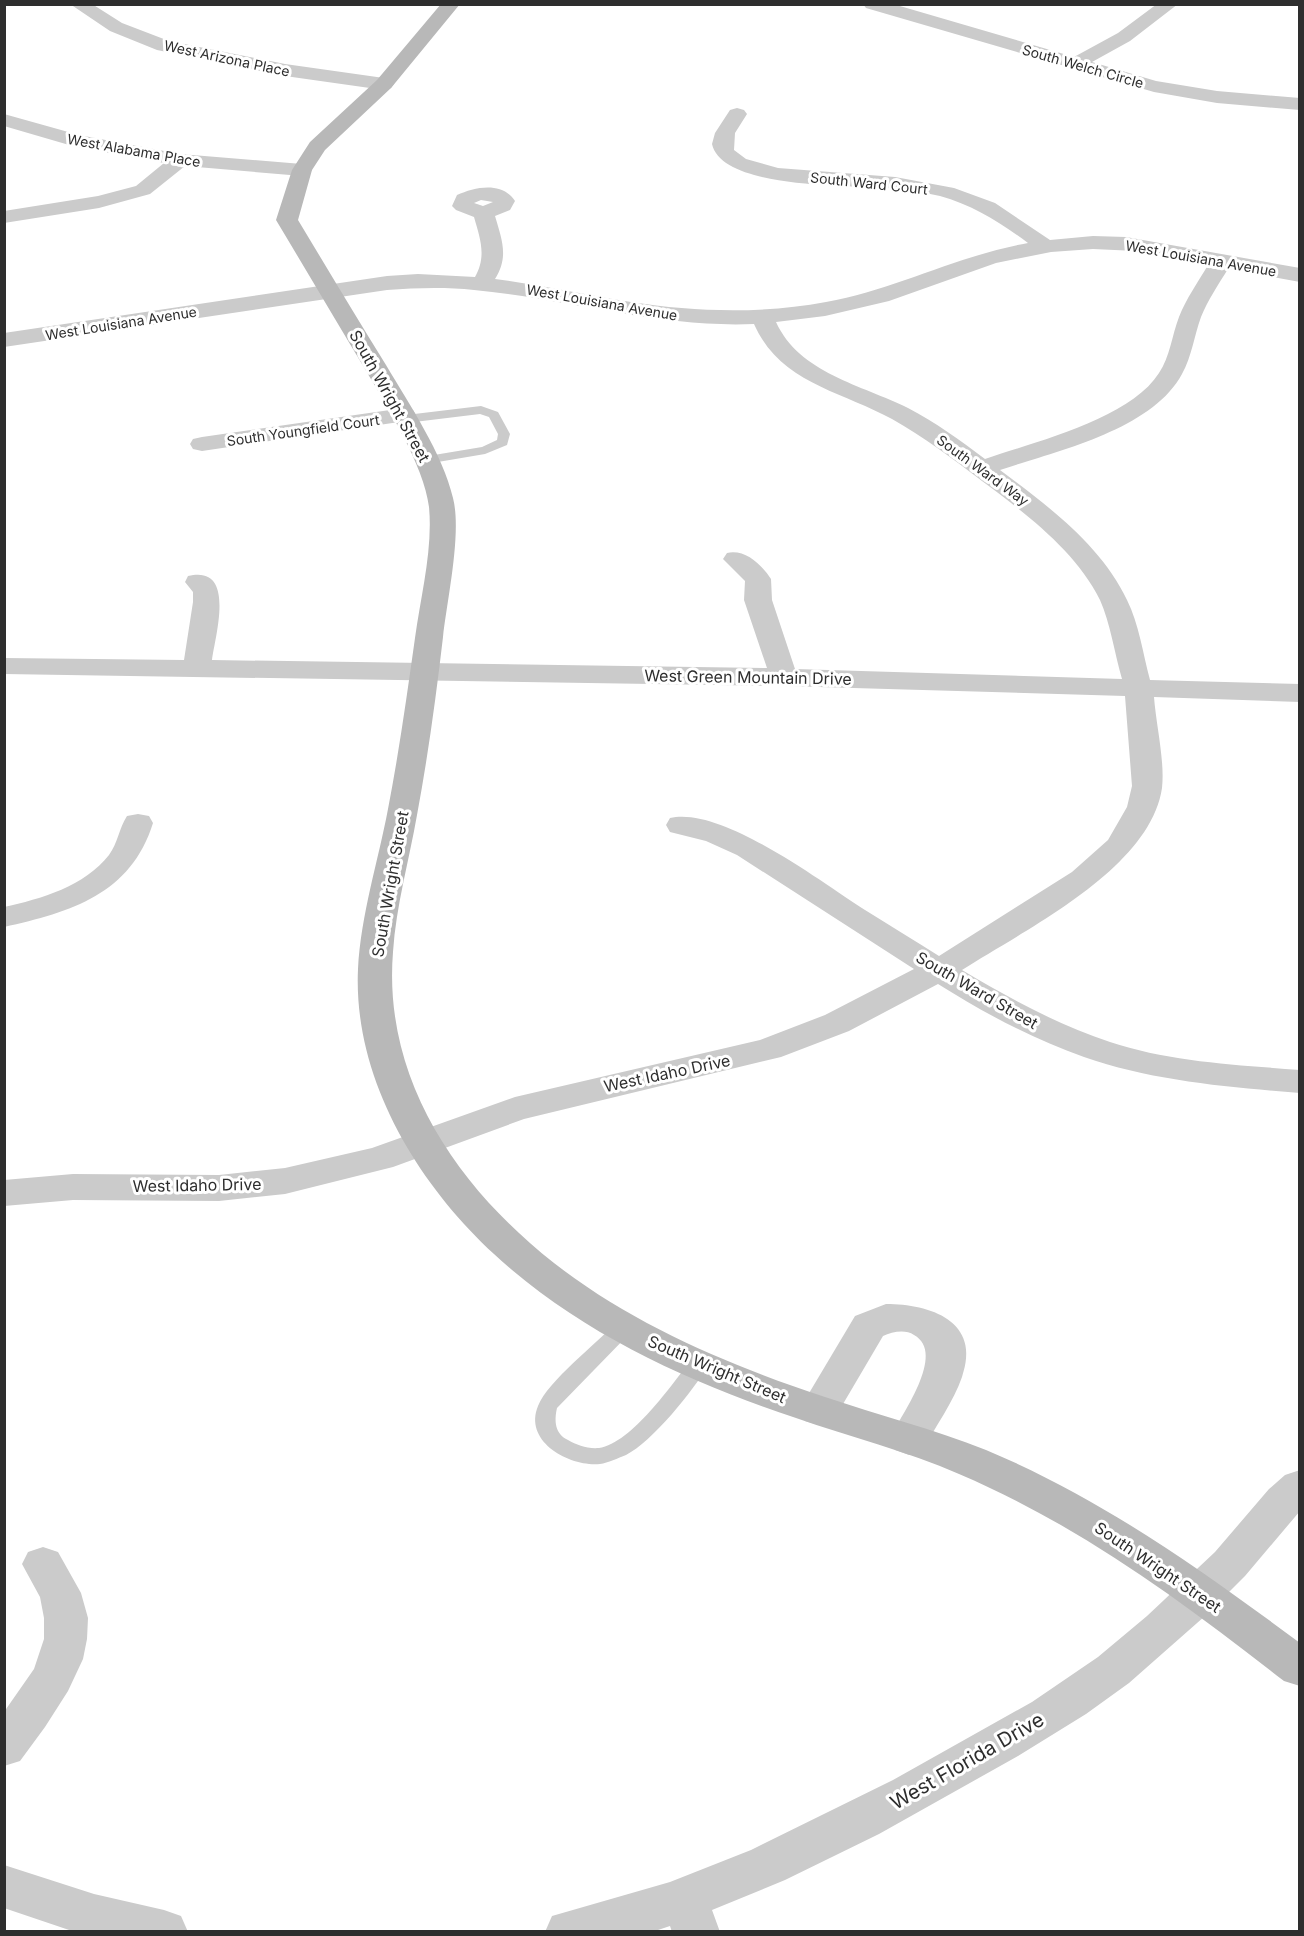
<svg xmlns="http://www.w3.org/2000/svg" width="1304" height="1936" viewBox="0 0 1304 1936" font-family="Inter,sans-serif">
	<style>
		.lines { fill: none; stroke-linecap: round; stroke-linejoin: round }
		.lane { fill: #cbcbcb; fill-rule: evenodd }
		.street { fill: #cbcbcb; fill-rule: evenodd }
		.secondary { fill: #b8b8b8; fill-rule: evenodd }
		.labels { text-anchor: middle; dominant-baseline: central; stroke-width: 6; stroke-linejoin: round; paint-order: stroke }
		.far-street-label { font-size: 14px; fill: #2e2e2e; stroke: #fff }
		.street-label { font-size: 16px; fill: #2e2e2e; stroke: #fff }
		.near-street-label { font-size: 20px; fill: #2e2e2e; stroke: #fff }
	</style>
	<rect width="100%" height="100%" fill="#fff"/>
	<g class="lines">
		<g class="lane">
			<path d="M481 406 498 412 510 434 507 445 485 454 426 464 420 460 422 457 482 447 497 440 498 434 489 417 480 414 406 423 400 419 406 415Z"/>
			<path d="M623 1321 630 1323 633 1328 630 1333 557 1408C554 1421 555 1434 568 1440 577 1445 587 1449 599 1448 632 1443 672 1384 692 1359L699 1357 706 1359 709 1364C694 1390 652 1442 626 1455 618 1458 608 1463 600 1464 570 1467 523 1442 538 1406 548 1381 596 1344 616 1323Z"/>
		</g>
		<g class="street">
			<path d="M70 4H92L122 23 169 41 285 64 384 78 391 80 394 84 391 88 384 90 285 76 157 50 110 31Z"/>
			<path d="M863 4H893L1074 57 1118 33 1157 4H1178L1130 41 1092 62 1156 81 1217 91 1300 98V110L1217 103 1154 92 866 8Z"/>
			<path d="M737 108 744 110 747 114 735 133 734 150 746 159 778 168 895 177 954 188 995 203 1050 240 1093 236 1126 237 1300 268V282L1228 269C1218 285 1208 300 1201 317 1194 336 1192 356 1182 374 1152 430 1057 451 1000 470 1048 506 1101 545 1127 600 1139 624 1143 654 1150 680L1300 684V702L1154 697C1156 724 1165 761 1162 788 1150 869 1026 929 962 970 1009 998 1058 1025 1110 1042 1170 1062 1237 1065 1300 1070V1093C1227 1087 1153 1081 1084 1057 1033 1039 984 1013 938 984L849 1031 781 1057 524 1119 393 1167 285 1194 219 1201 73 1200 4 1206V1180L73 1174 219 1175 285 1168 372 1148 515 1097 760 1040 825 1015 914 969 737 855 706 841 670 832 666 825 670 818C722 806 821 882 865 910 889 925 914 940 939 956L1072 872 1108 840 1127 807 1132 786 1125 696 784 686 4 674V658L184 660 193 602V592L185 582 188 576C237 564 215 636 212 660L767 668 744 600 745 581 723 559 727 553C745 549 761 564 771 579L772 600 795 669 1122 679C1115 655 1110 622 1100 600 1076 551 1025 513 982 481 953 459 924 437 892 419 841 391 780 383 754 324 658 328 568 299 474 290 445 287 416 288 387 290L4 347V333L387 276 418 274 475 277C487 256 480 238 474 217L456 210 452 206 457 195C475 187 502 181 515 201L510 210 495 216C502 240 509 257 495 279 541 285 585 295 631 302 695 312 762 314 826 302 897 289 956 256 1028 243 1001 223 973 205 940 196 922 192 904 189 886 188 849 185 722 189 712 144L715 133 730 110ZM481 200 493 202 483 206 474 203ZM1093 249 1136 251 1208 265C1198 282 1186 299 1179 317 1172 335 1170 357 1159 373 1130 419 1034 442 985 459 960 440 935 422 908 408 862 385 799 373 776 322L825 316 889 301 996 263 1051 252Z"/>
			<path d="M4 114 79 135 180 154 302 164 309 166 312 170 309 174 302 176 185 166 150 194 99 208 4 223V211L98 196 136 186 164 163 76 147 4 126Z"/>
			<path d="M404 408 413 410 416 415 413 420 202 451 193 449 190 444 193 439 202 437Z"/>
			<path d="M138 814 149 816 153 823C131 894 71 912 4 927V907C41 899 85 886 109 855 118 843 119 828 127 816Z"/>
			<path d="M886 1304C930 1304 982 1321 962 1377 954 1401 935 1427 923 1450L909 1455 895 1450 889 1439C901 1416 947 1353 914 1335 905 1329 892 1332 883 1336L833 1421 819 1425 805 1421 799 1410 855 1316Z"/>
			<path d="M1300 1470V1511L1245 1576 1205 1616 1129 1683 1086 1714 1018 1756 879 1834 785 1880 712 1910 720 1932H672L670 1926 652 1932H545L552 1916 670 1882 751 1850 893 1780 1032 1702 1098 1657 1147 1616 1215 1552 1269 1489 1285 1475Z"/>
			<path d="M43 1547 58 1552 81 1593 88 1618 87 1639 83 1659 68 1691 45 1727 20 1761 4 1766V1712L34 1669 44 1639V1618L40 1597 22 1564 28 1552Z"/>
			<path d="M4 1865 94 1894 164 1910 181 1916 188 1932H75L4 1908Z"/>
		</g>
		<path class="secondary" d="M441 4H460L391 88 325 150 312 170 298 220C327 268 356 317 386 365 409 404 443 454 453 498 462 533 447 600 443 637 436 697 428 756 417 815 409 861 396 906 393 952 384 1063 440 1160 519 1233 603 1312 716 1361 825 1397 878 1415 934 1429 986 1450 1101 1498 1200 1569 1300 1643V1686L1284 1681C1181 1601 1081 1526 959 1474 907 1451 850 1437 796 1418 688 1382 578 1332 494 1254 416 1182 353 1077 358 969 361 914 378 862 388 809 399 752 407 695 415 638 421 595 433 549 429 507 424 465 386 405 365 369 335 319 306 270 276 220L292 170 310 142 377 80Z"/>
	</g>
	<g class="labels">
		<g class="far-street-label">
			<text transform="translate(227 58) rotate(12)">West Arizona Place</text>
			<text transform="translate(1083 66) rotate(16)">South Welch Circle</text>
			<text transform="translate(134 150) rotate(10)">West Alabama Place</text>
			<text transform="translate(869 183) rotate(6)">South Ward Court</text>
			<text transform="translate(1201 258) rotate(10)">West Louisiana Avenue</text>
			<text transform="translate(602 302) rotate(10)">West Louisiana Avenue</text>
			<text transform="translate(121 323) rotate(-9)">West Louisiana Avenue</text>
			<text transform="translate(303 430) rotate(-8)">South Youngfield Court</text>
			<text transform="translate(983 470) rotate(36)">South Ward Way</text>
		</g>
		<g class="street-label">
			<text transform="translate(390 396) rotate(61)">South Wright Street</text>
			<text transform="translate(748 677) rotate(1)">West Green Mountain Drive</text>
			<text transform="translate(390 884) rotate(-80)">South Wright Street</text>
			<text transform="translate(977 990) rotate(30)">South Ward Street</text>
			<text transform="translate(667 1073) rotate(-12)">West Idaho Drive</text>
			<text transform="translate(197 1185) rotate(-1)">West Idaho Drive</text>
			<text transform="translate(717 1369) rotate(23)">South Wright Street</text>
			<text transform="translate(1158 1567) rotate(34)">South Wright Street</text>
		</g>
		<g class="near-street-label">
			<text transform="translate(967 1761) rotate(-30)">West Florida Drive</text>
		</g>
	</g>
	<rect width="1304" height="1936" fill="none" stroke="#2e2e2e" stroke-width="12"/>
</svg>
